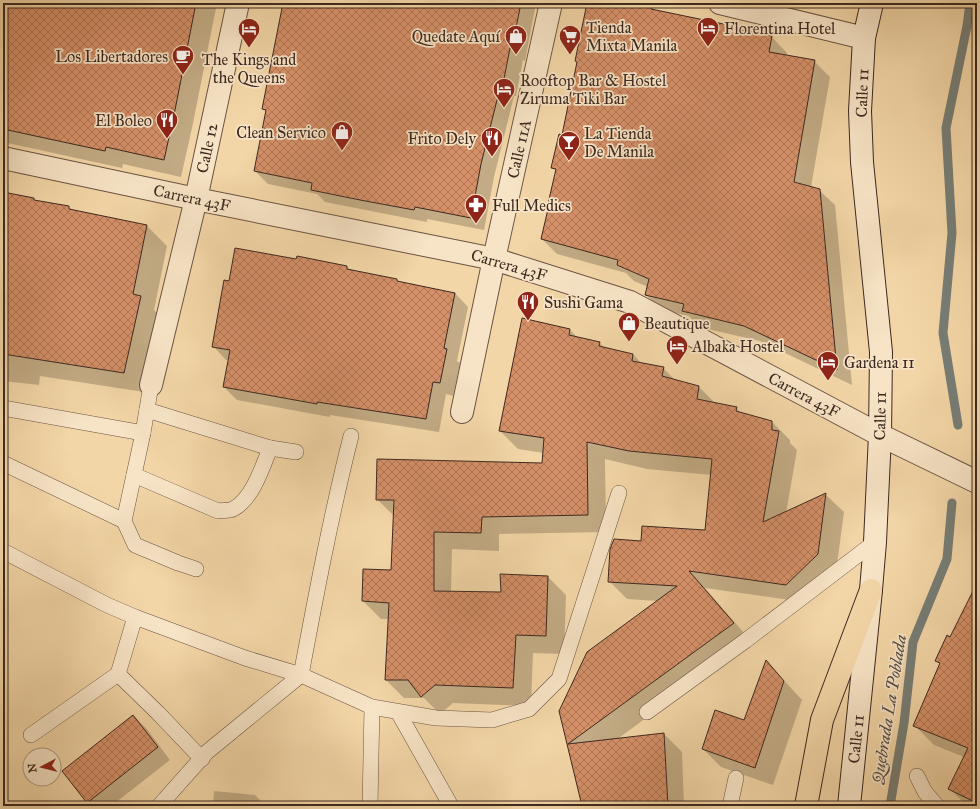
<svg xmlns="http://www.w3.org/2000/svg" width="980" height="809" viewBox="0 0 980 809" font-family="'IM FELL Great Primer',serif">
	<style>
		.shadow { fill: #0003 }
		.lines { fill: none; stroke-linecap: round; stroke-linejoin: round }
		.stream { stroke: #777e76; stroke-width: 9 }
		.building { fill: url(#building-cross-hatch); stroke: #3e2921 }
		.service-casing { stroke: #6b5442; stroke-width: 16 }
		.minor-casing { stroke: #6b5442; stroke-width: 24 }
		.secondary-casing { stroke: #3e2921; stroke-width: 24 }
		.primary-casing { stroke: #3e2921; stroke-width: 24 }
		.service { stroke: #f7e4c6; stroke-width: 15 }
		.minor { stroke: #f7e4c6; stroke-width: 22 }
		.secondary { stroke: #f7e4c6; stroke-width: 22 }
		.primary { stroke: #f3d6a7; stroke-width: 22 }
		.labels { text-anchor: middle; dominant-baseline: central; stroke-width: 3.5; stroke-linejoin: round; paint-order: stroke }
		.poi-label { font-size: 16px; fill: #3e2921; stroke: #f7e4c6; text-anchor: start }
		.street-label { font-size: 16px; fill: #3e2921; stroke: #f7e4c6 }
		.water-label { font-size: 17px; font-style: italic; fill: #564c44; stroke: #f7e4c6 }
	</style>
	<defs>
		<pattern id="building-cross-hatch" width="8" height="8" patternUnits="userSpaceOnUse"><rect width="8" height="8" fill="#d59068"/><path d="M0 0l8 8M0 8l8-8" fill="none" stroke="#ae7655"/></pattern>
	</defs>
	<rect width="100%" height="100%" fill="#f3d6a7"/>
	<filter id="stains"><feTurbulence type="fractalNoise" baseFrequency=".005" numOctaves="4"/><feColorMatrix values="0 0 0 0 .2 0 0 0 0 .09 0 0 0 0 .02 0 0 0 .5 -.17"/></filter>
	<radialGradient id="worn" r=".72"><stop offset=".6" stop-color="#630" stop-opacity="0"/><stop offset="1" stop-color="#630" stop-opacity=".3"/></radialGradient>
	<g class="shadow">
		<path d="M3 3H217L192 128 181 177 123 164 122 168 3 142Z"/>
		<path d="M283 3H536L525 61 523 60 516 96H514L494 177 484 230 427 219V222L325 202 317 194 268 184 255 171 267 112 263 109 284 4Z"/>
		<path d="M588 3H636L651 6 656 11 737 28 741 31 772 37 787 53V56L814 61 830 77 811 187 819 190 835 205 852 385 760 341 699 327 689 316 662 310 646 295 648 287 634 281 626 273 557 254 542 239 557 172 553 168 563 136 578 63Z"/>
		<path d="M3 193 34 199 36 201 69 207 73 211 147 226 167 246 154 310 161 317 144 392 40 376 39 385 3 381Z"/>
		<path d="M297 260 347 267 350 270 396 280 399 283 455 293 468 307 457 361 460 363 453 396 446 394 439 432 330 415V417L237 400 224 387 229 360H226L213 346 229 282Z"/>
		<path d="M570 330 578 338 599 342 605 349 633 354 642 364 663 368 676 381 699 387 716 404 736 408 741 413 772 422 790 440V443L797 450 786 513 826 495 844 512 836 572 804 602 705 588 751 641 616 740 664 734 682 752 684 806H583L560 711 658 601 627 599 609 581 642 542 706 531 712 475 647 469 605 459 606 532 499 534V551L452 549 451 592 502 593 548 577 566 595 564 654 533 653 531 706 453 703 440 714 424 698H404L386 680 389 619H381L363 601 392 571 394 516 378 500 543 464 544 453 518 449 500 431Z"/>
		<path d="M977 610V806H967L949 788 964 757 934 745 914 725 941 665 937 661 950 638Z"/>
		<path d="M766 661 802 700 773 785 721 767 703 749 745 722Z"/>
		<path d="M133 716 146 728 170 760 111 806H92L64 771Z"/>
		<path d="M214 791 255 795 266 806H213Z"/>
	</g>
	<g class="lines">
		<g class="stream">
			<path d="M958 425 943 333 952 233 946 128 967 26 970 3"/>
			<path d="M890 806 904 723 913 642 947 559 952 503"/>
		</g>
	</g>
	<g class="building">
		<path d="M3 3H196L175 110 164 160 106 147 105 151 3 129Z"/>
		<path d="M283 3H521L512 48H510L503 84H501L481 164 471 218 415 207 414 210 360 200 311 190 312 183 254 171 266 110 262 109Z"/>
		<path d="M587 3H652L651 9 738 27 737 29 772 36 769 52 815 60 794 182 820 189 837 370 744 326 682 311 684 304 645 295 649 279 617 265 618 260 541 239 548 209 547 208 556 169 551 168 559 134 562 135 577 62 575 61Z"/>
		<path d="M3 192 34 198V200L69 206V209L147 225 133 294 141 296 124 373 3 354Z"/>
		<path d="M235 248 296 259 297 256 347 266V269L397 279V281L455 293 444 348 447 349 440 383 433 382 426 419 317 402V404L223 387 230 350 212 347 224 280 229 281Z"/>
		<path d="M522 318 570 329 569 335 600 342 599 346 633 354 632 361 664 367 662 376 699 386 697 399 737 407 736 411 772 421V430L779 431 763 522 826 493 818 554 786 585 689 571 734 623 568 744 664 733 668 806H582L559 711 587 652 677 586 608 582 610 549 614 539 641 541 642 526 705 530 712 459 629 451 587 442 588 515 482 517 481 533 434 532V591L501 592 500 574 548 576 546 636 516 635 513 688 435 685 421 697 408 680H385L389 603 362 601 363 569 391 570 394 500H376L377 459 542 463 544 438 499 431Z"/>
		<path d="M977 583V803L948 789 968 748 913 726 940 663 935 661 947 635 950 637Z"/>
		<path d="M766 660 784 681 755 768 702 749 715 710 744 720Z"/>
		<path d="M133 715 158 747 87 803 62 771Z"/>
	</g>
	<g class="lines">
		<g class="service-casing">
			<g id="service">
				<path d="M151 385 143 433 124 521 135 545 178 563 196 569"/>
				<path d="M3 408 143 433"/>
				<path d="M147 410 270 448"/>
				<path d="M3 463 124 521"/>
				<path d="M134 475 218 511C222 510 229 511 233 509 252 500 263 466 270 448L296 452"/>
				<path d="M3 551 107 605 135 617 245 658 301 675 372 707 436 718 492 720 529 709 559 679 619 493"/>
				<path d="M118 674 158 713 202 759"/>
				<path d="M398 712 451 806"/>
				<path d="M647 712 745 641 875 542"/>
				<path d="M31 735 118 674 135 617"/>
				<path d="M917 776 925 792 937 806"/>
				<path d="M159 806 207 752 301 675C316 595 331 515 351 436"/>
				<path d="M370 806 372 707"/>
				<path d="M730 806 736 778"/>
			</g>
		</g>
		<g class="minor-casing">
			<g id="minor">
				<path d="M720 3 864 38"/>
				<path d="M3 158 196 199 494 259 630 302 880 435 977 482"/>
				<path d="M151 385 196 199 238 3"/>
				<path d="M462 412 494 259 551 3"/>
			</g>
		</g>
		<g class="secondary-casing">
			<path id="secondary" d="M849 806 871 590 875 542 880 435 881 352 862 162 860 111 864 38 872 3"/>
		</g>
		<g class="primary-casing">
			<path id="primary" d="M806 806 822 720 871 590"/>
		</g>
		<use href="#service" class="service"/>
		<use href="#minor" class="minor"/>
		<use href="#secondary" class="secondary"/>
		<use href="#primary" class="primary"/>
	</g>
	<defs>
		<g id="hotel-pin" transform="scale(1.15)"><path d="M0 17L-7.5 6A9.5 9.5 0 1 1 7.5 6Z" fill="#8f2418" stroke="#f7e4c6"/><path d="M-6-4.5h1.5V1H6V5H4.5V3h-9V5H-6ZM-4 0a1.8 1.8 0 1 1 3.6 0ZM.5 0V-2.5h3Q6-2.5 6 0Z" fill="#fff"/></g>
		<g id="shop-pin" transform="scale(1.15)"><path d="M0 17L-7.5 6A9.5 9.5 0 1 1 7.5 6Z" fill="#8f2418" stroke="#f7e4c6"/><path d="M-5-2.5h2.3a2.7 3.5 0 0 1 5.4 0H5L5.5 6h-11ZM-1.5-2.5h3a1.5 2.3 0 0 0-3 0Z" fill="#fff"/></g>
		<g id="supermarket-pin" transform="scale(1.15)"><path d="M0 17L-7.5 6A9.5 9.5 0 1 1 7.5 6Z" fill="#8f2418" stroke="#f7e4c6"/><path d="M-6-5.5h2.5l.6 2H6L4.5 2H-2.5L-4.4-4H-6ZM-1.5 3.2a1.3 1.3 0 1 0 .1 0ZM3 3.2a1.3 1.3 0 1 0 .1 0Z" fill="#fff"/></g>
		<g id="cafe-pin" transform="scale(1.15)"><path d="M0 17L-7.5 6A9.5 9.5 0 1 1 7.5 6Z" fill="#8f2418" stroke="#f7e4c6"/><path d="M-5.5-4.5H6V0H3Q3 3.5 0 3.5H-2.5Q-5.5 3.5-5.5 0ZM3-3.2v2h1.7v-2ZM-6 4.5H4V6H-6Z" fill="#fff"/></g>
		<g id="restaurant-pin" transform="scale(1.15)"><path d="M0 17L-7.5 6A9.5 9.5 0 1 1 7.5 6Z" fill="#8f2418" stroke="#f7e4c6"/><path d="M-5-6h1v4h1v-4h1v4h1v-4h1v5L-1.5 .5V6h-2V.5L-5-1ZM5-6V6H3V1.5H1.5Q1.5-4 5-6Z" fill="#fff"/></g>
		<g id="bar-pin" transform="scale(1.15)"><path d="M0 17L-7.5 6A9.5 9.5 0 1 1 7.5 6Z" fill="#8f2418" stroke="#f7e4c6"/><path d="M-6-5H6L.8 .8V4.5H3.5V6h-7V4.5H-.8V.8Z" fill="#fff"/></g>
		<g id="pharmacy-pin" transform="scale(1.15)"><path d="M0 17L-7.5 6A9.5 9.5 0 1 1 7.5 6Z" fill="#8f2418" stroke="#f7e4c6"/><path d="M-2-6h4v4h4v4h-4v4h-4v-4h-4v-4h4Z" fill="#fff"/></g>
	</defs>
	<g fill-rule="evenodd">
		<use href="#hotel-pin" x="708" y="28"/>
		<use href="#hotel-pin" x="249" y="29"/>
		<use href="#shop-pin" x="516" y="36"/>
		<use href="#supermarket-pin" x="570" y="36"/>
		<use href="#cafe-pin" x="183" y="56"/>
		<use href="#hotel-pin" x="504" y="89"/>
		<use href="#restaurant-pin" x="167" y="120"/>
		<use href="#shop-pin" x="342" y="132"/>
		<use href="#restaurant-pin" x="492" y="138"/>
		<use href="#bar-pin" x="569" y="142"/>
		<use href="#pharmacy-pin" x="476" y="205"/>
		<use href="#restaurant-pin" x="528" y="302"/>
		<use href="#shop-pin" x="629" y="323"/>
		<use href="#hotel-pin" x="677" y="346"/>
		<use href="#hotel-pin" x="828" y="362"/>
	</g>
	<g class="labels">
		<g class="poi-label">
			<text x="586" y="27">Tienda<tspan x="586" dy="18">Mixta Manila</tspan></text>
			<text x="724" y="28">Florentina Hotel</text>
			<text x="500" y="36" text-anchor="end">Quedate Aquí</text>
			<text x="168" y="56" text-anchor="end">Los Libertadores</text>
			<text x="249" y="59" text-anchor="middle">The Kings and<tspan x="249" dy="18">the Queens</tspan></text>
			<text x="520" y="80">Rooftop Bar &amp; Hostel<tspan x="520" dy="18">Ziruma Tiki Bar</tspan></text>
			<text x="152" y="120" text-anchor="end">El Boleo</text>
			<text x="326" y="132" text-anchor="end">Clean Servico</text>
			<text x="584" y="133">La Tienda<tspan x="584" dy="18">De Manila</tspan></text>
			<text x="476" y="138" text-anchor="end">Frito Dely</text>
			<text x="492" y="205">Full Medics</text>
			<text x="544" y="302">Sushi Gama</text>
			<text x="644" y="323">Beautique</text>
			<text x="692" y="346">Albaka Hostel</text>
			<text x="844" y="362">Gardena 11</text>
		</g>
		<g class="street-label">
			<text transform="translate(862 93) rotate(-88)">Calle 11</text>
			<text transform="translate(207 148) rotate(-78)">Calle 12</text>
			<text transform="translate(519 149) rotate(-77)">Calle 11A</text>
			<text transform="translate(192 198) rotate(12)">Carrera 43F</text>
			<text transform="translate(509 265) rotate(16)">Carrera 43F</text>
			<text transform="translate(804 395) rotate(28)">Carrera 43F</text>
			<text transform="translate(880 416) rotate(-89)">Calle 11</text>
			<text transform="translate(856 739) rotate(-84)">Calle 11</text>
		</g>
		<g class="water-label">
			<text transform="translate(889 709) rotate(-81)">Quebrada La Poblada</text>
		</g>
	</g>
	<rect width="980" height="809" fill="none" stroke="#f3d6a7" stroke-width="16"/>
	<rect x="4" y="4" width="972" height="801" fill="none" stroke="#3e2921" stroke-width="2"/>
	<rect x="8" y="8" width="964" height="793" fill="none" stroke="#3e2921"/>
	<g transform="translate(42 767) rotate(263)"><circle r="19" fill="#f7e4c6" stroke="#ad9984"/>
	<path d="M0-3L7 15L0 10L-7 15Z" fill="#8f2418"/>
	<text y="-6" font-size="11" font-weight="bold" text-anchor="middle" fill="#3e2921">N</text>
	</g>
	<rect width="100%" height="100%" filter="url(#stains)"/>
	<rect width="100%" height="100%" fill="url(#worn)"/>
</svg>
